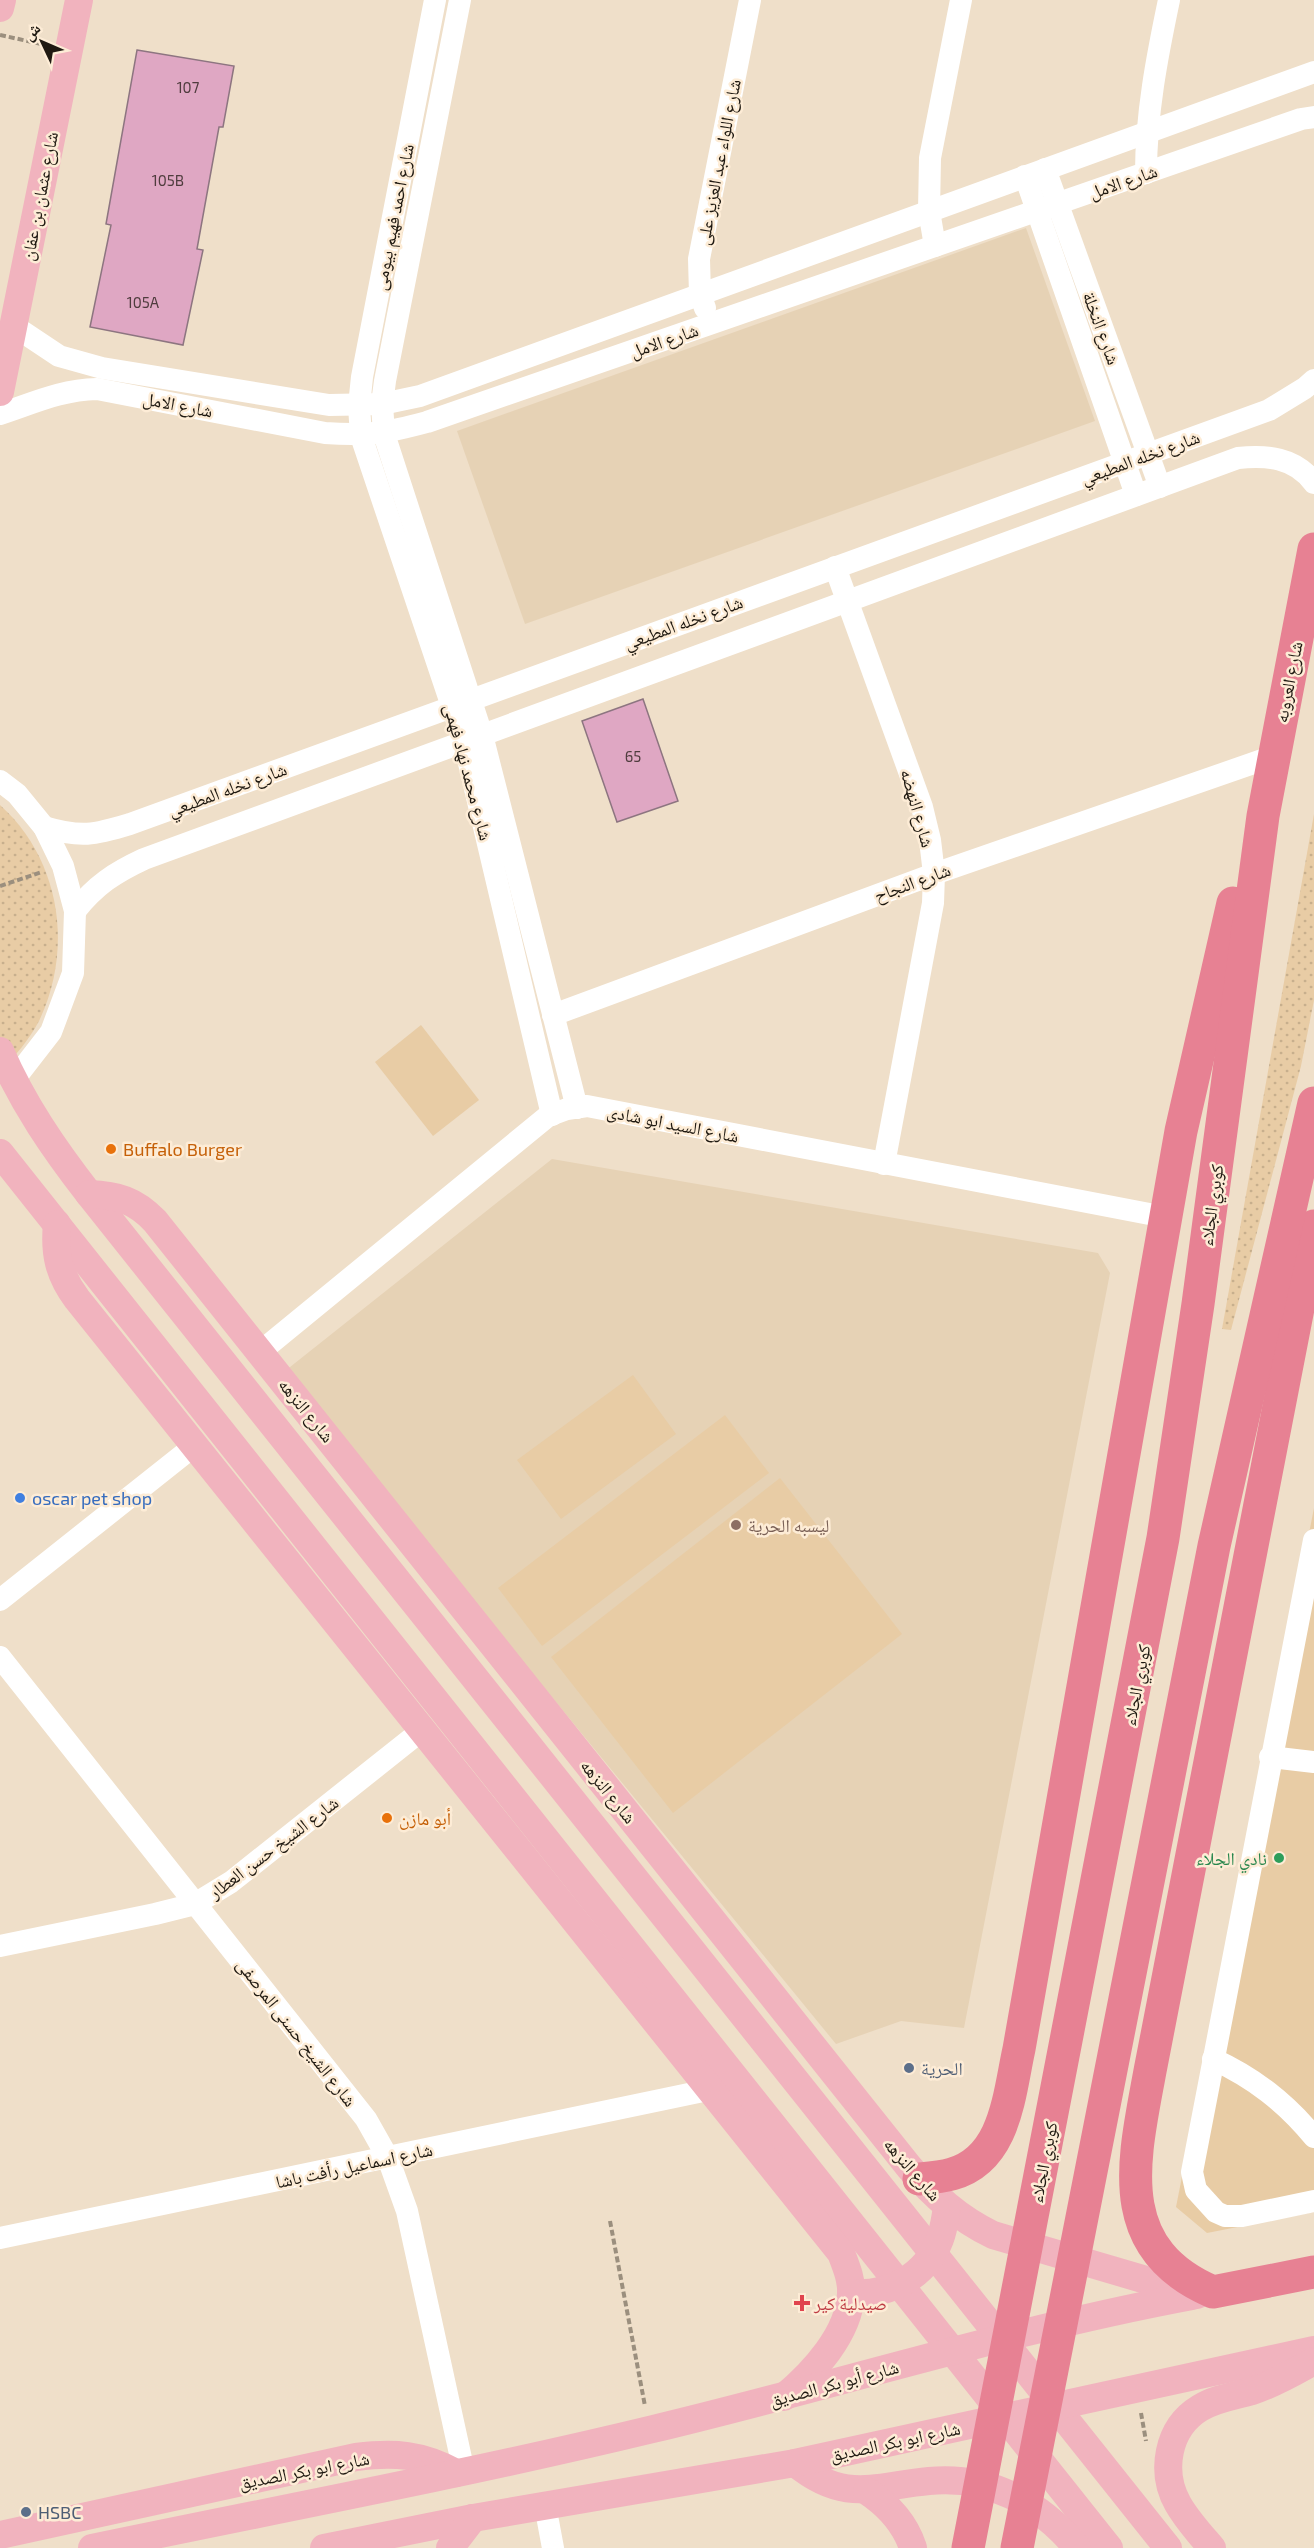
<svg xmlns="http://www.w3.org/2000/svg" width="1314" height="2548" viewBox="0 0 1314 2548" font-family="'Exo 2','Noto Naskh Arabic',sans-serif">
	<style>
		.built { fill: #e6d2b5 }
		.park { fill: url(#park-dots) }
		.pitch { fill: #e8cca5 }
		.building { fill: #dfa7c3; stroke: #8d7580; stroke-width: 1.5 }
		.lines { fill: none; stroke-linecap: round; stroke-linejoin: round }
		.path { stroke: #9b8f7e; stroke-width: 4; stroke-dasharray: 6 3; stroke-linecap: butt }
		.minor { stroke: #fff; stroke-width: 22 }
		.major { stroke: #f1b3be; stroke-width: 28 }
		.highway { stroke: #e78193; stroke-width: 33 }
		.food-dot { fill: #e8710a; stroke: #fdecd6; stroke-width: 2 }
		.shop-dot { fill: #3f7fe0; stroke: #fdecd6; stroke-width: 2 }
		.education-dot { fill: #8d6e63; stroke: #fdecd6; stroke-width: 2 }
		.leisure-dot { fill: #2e9e5b; stroke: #fdecd6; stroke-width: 2 }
		.service-dot { fill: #5c6f8a; stroke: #fdecd6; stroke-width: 2 }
		.health-dot { fill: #e0444e; stroke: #fdecd6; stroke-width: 2 }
		.labels { text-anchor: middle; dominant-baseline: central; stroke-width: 5; stroke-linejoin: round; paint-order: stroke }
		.number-label { font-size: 15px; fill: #4f3c3e }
		.street-label { font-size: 18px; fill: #1f1911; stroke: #fdecd6 }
		.food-label { font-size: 18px; fill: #c56008; stroke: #fdecd6; text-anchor: start }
		.shop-label { font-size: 18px; fill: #366cbe; stroke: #fdecd6; text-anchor: start }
		.education-label { font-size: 18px; fill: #785e54; stroke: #fdecd6; text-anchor: start }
		.leisure-label { font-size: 18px; fill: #27864d; stroke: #fdecd6; text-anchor: end }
		.service-label { font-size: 18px; fill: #4e5e75; stroke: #fdecd6; text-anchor: start }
		.health-label { font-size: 18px; fill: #be3a42; stroke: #fdecd6; text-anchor: start }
	</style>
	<defs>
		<pattern id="park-dots" width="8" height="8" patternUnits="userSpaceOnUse" patternTransform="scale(1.5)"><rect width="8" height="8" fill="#e8cca5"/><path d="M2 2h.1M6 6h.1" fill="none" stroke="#c7af8d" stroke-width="1.8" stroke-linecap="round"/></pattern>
	</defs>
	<rect width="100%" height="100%" fill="#efdfc9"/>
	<g class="built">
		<path d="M1026 228 1095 421 525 624 457 431Z"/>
		<path d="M552 1159 1098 1253 1110 1273 964 2028 901 2021 836 2044 285 1371Z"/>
	</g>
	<g class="park">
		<path d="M0 805C60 859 74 948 39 1021 29 1040 15 1056 0 1072Z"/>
		<path d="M1314 814V1000L1301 1066 1231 1330 1222 1329Z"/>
	</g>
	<g class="pitch">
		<path d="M421 1025 479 1100 433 1136 375 1062Z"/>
		<path d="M633 1375 676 1434 561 1519 517 1460Z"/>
		<path d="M725 1415 769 1473 542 1646 498 1588Z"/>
		<path d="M780 1478 902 1634 673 1813 551 1657Z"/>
		<path d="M1314 1508V2212L1207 2233 1176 2207Z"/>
	</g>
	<g class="building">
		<path d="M137 50 234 66 223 127H219L197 249 203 250 183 345 90 327 111 225 106 224Z"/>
		<path d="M643 699 678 801 617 822 582 721Z"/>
	</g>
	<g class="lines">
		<g class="path">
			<path d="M0 35 46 45"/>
			<path d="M0 886 42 872"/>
			<path d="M610 2221 645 2406"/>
			<path d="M1141 2413 1146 2441"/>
		</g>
		<g class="minor">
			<path d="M435 0 362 377 359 406 361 436 464 742 552 1115"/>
			<path d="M460 0 385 381 382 404 384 434 482 735 577 1108"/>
			<path d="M1045 169 1160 487"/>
			<path d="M1146 173C1146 114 1157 57 1169 0"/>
			<path d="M1025 176 1136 495"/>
			<path d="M935 246 929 211 930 158 961 0"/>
			<path d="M705 308 700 294 699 259 750 0"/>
			<path d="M14 326 59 356 102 368 329 405 382 404 420 396 1314 72"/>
			<path d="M0 414C34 403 60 390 97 389L325 433C368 436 386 433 427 422L1301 119 1314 117"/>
			<path d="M835 567 922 807 930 840 934 874 933 903 884 1164"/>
			<path d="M0 781 17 794 44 827 63 866 75 911 73 973 51 1032 13 1081"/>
			<path d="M44 827C81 838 94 835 130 824L1269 410 1305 388 1314 380"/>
			<path d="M75 911C96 885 114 873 144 859L1238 458C1266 455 1295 457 1314 483"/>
			<path d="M553 1015 934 874 1274 756"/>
			<path d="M260 1352 548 1116 567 1109 587 1106 1165 1217"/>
			<path d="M1314 1540 1192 2172 1196 2190 1216 2212 1225 2216H1242L1314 2201"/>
			<path d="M0 1600 194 1446"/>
			<path d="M0 1657 366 2119 388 2158 407 2211 464 2472"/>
			<path d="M1270 1757 1314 1762"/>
			<path d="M0 1946 155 1914 195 1904 231 1882 421 1731"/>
			<path d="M1213 2059C1254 2078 1285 2102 1314 2137"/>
			<path d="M0 2238 708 2090"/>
			<path d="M545 2505 553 2548"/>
		</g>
		<g class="major">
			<path d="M0 8 2 0"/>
			<path d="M0 392 79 0"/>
			<path d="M0 1051C23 1104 54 1149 89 1194L1168 2548"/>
			<path d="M0 1153 1109 2548"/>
			<path d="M89 1194C117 1195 135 1200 155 1221L909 2167C934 2196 958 2218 993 2235L1197 2295"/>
			<path d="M57 1224C54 1254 59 1275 77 1299L841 2253C846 2266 852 2280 851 2294 849 2334 813 2373 784 2397"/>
			<path d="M851 2293C889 2296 926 2276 940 2239 944 2229 945 2218 947 2208"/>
			<path d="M795 2463C845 2504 874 2486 929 2481 988 2475 1041 2503 1077 2548"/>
			<path d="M867 2491C888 2505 905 2523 913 2548"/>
			<path d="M0 2535 356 2457C394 2452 422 2454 456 2473"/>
			<path d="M92 2548C279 2509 467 2474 653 2429 833 2386 1010 2330 1192 2296"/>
			<path d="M324 2548 473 2518 795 2463 1314 2350"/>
			<path d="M450 2548 473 2518"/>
			<path d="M1212 2548C1200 2534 1187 2520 1178 2504 1160 2472 1167 2428 1200 2408 1216 2398 1235 2396 1252 2391 1274 2384 1294 2372 1314 2361"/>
		</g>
		<g class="highway">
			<path d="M1314 1226 1150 2071C1134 2159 1110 2248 1213 2292L1314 2272"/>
			<path d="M919 2179C930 2178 942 2177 952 2174 1006 2159 1009 2094 1019 2049L1181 1131 1233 903"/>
			<path d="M968 2548 1163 1538 1198 1304 1263 816 1314 549"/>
			<path d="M1017 2548 1214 1546 1314 1103"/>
		</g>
	</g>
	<g class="food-dot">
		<circle cx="111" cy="1149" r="6"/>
		<circle cx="387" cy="1818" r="6"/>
	</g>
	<circle class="shop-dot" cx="20" cy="1498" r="6"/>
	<circle class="education-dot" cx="736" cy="1525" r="6"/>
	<circle class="leisure-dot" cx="1279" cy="1858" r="6"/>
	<g class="service-dot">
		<circle cx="909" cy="2068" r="6"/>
		<circle cx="26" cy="2512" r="6"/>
	</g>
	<path class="health-dot" d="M799 2294h6v6h6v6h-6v6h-6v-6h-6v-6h6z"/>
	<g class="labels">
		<g class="number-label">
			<text x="188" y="87">107</text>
			<text x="168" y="180">105B</text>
			<text x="143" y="302">105A</text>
			<text x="633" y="756">65</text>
		</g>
		<g class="street-label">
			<text transform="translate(718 162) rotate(-79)">شارع اللواء عبد العزيز على</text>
			<text transform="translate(1123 181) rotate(-19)">شارع الامل</text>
			<text transform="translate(39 196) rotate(-79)">شارع عثمان بن عفان</text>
			<text transform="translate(393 217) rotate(-79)">شارع احمد فهيم بيومى</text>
			<text transform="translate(1102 328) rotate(70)">شارع النخلة</text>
			<text transform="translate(664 340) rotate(-19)">شارع الامل</text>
			<text transform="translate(178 404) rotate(11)">شارع الامل</text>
			<text transform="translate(1140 457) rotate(-20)">شارع نخله المطيعي</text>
			<text transform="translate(683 622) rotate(-20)">شارع نخله المطيعي</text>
			<text transform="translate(1288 682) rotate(-79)">شارع العروبه</text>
			<text transform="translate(469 772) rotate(75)">شارع محمد نهاد فهمى</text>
			<text transform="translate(227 789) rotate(-20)">شارع نخله المطيعي</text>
			<text transform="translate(918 808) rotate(74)">شارع النهضه</text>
			<text transform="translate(912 882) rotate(-20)">شارع النجاح</text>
			<text transform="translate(673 1123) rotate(11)">شارع السيد ابو شادى</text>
			<text transform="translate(1211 1205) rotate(-82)">كوبري الجلاء</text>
			<text transform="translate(307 1410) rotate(51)">شارع النزهه</text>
			<text transform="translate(1136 1685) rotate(-79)">كوبري الجلاء</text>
			<text transform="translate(609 1791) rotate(51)">شارع النزهه</text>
			<text transform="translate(273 1847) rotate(-37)">شارع الشيخ حسن العطار</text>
			<text transform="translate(297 2032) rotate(52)">شارع الشيخ حسنى المرصفى</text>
			<text transform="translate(1043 2162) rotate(-79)">كوبري الجلاء</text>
			<text transform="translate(354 2165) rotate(-12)">شارع اسماعيل رأفت باشا</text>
			<text transform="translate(913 2169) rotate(49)">شارع النزهه</text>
			<text transform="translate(834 2383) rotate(-15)">شارع أبو بكر الصديق</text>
			<text transform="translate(895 2441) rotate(-12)">شارع ابو بكر الصديق</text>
			<text transform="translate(304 2470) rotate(-11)">شارع ابو بكر الصديق</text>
		</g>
		<g class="food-label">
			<text x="123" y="1149">Buffalo Burger</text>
			<text x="399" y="1818">أبو مازن</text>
		</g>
		<g class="shop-label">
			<text x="32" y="1498">oscar pet shop</text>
		</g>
		<g class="education-label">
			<text x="748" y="1525">ليسبه الحرية</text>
		</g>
		<g class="leisure-label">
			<text x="1267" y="1858">نادي الجلاء</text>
		</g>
		<g class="service-label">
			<text x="921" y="2068">الحرية</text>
			<text x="38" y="2512">HSBC</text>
		</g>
		<g class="health-label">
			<text x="814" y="2303">صيدلية كير</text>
		</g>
	</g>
	<g transform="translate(42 42) rotate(314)" stroke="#fdecd6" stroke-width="4.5" paint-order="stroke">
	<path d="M0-4.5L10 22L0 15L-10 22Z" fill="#1f1911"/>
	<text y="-9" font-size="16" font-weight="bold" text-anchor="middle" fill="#1f1911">ش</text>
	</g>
</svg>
